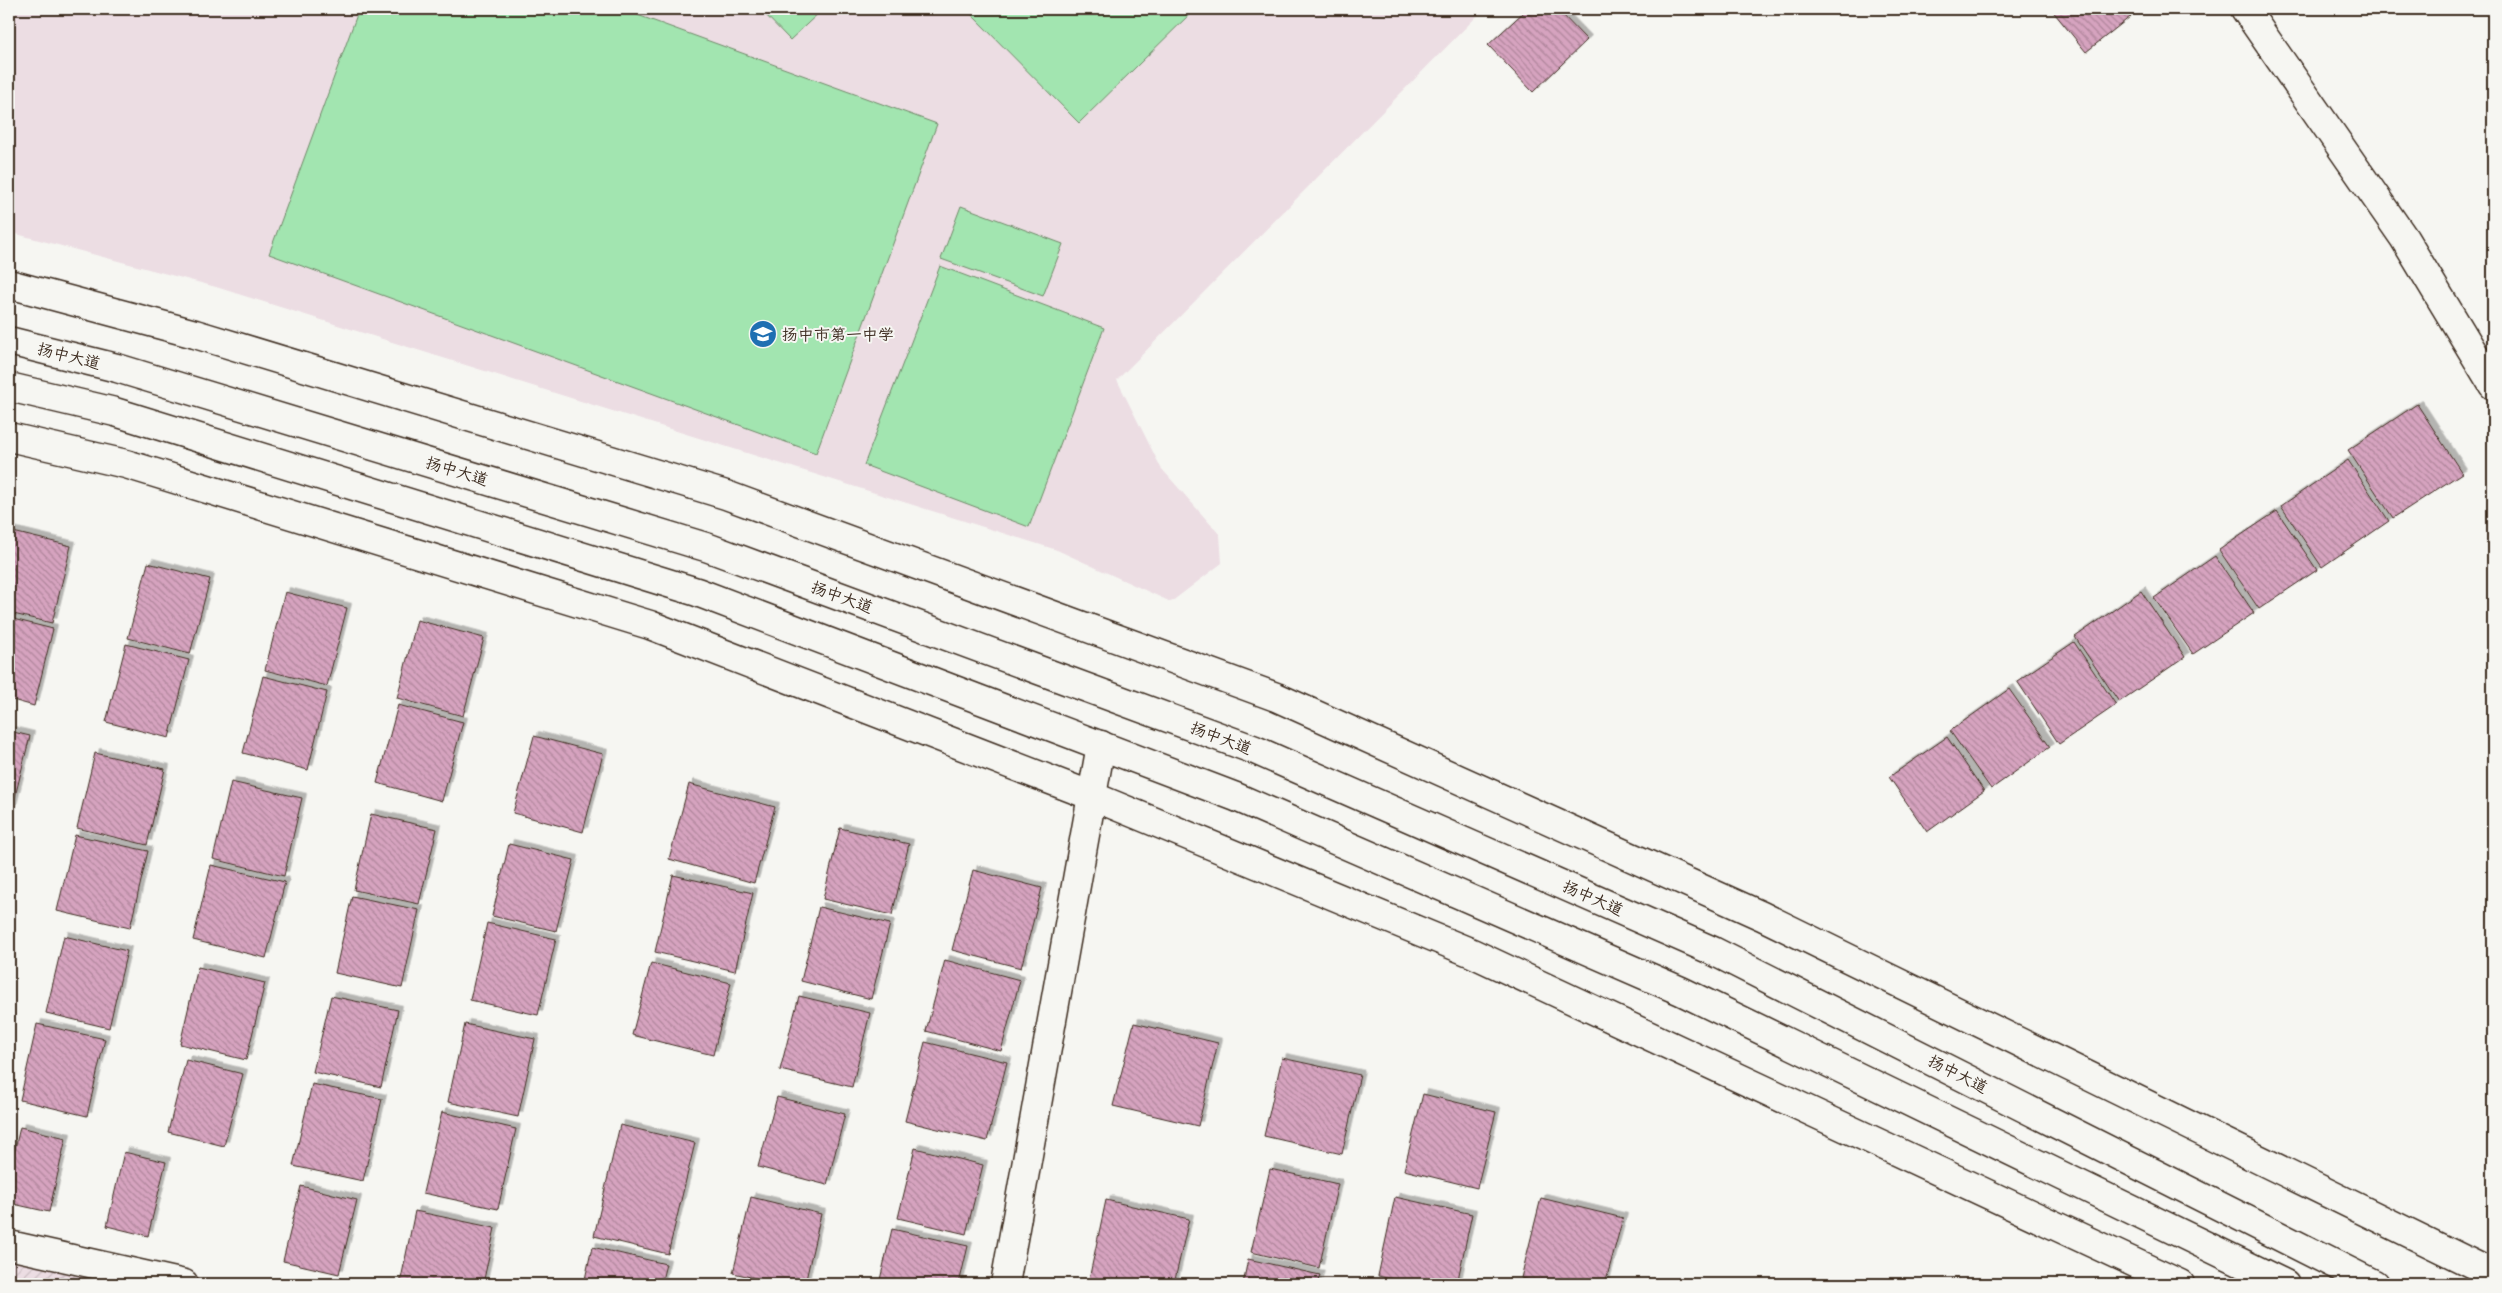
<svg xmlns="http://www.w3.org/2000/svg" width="2502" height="1293" viewBox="0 0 2502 1293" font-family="Itim,'LXGW WenKai TC',sans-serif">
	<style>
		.built { fill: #ecdde3 }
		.industrial { fill: url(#industrial-furrows) }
		.grass { fill: #a2e5b0; stroke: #6e8867 }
		.building { fill: url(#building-back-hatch); stroke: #3b2a1e; filter: url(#shadow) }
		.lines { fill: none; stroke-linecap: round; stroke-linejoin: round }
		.street-casing { stroke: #3b2a1e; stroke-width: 31 }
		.secondary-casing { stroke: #3b2a1e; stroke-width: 31 }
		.primary-casing { stroke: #3b2a1e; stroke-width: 31 }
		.street { stroke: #f6f6f2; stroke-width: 28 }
		.secondary { stroke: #f6f6f2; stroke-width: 28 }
		.primary { stroke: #f6f6f2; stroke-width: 28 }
		.labels { text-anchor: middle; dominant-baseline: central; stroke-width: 4; stroke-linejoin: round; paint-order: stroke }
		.poi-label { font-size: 16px; fill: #3b2a1e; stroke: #f6f6f2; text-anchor: start }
		.street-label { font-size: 16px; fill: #3b2a1e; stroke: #f6f6f2 }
	</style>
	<defs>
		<pattern id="industrial-furrows" width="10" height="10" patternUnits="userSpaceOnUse" patternTransform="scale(1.25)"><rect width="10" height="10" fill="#ecdde3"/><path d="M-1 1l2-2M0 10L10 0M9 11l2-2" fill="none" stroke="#cbbec2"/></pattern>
		<pattern id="building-back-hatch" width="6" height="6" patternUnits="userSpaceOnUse" patternTransform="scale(1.25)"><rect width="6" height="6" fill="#d6a3bf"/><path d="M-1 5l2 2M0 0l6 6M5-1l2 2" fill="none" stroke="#af859b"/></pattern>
		<filter id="shadow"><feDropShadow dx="4.5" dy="-4.5" stdDeviation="0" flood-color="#0004"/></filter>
	</defs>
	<rect width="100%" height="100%" fill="#f6f6f2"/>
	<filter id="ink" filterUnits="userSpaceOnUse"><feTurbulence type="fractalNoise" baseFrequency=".02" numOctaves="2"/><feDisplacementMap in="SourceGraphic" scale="10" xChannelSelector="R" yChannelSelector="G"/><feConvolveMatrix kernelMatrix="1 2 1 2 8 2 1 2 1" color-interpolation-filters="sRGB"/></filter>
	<g filter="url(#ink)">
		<path class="built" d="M9 9H1484L1117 380 1161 468 1220 535 1222 563 1171 602 1057 550 216 287 9 232Z"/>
		<path class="industrial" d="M9 1259 119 1284H9Z"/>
		<g class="grass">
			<path d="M359 9H621L937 124 816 453 269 254Z"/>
			<path d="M760 9H823L790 40Z"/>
			<path d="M966 9H1195L1079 123Z"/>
			<path d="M961 206 1063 244 1043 296 941 259Z"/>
			<path d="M940 266 1104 328 1029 527 864 465Z"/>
		</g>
		<g class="building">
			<path d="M1527 9H1557L1587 40 1533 92 1488 45Z"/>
			<path d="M2051 9H2140L2086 52Z"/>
			<path d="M2417 404 2462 473 2393 518 2348 450Z"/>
			<path d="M2348 460 2389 521 2322 567 2281 506Z"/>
			<path d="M2277 511 2317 570 2259 609 2219 550Z"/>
			<path d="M9 531 71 546 52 623 9 613Z"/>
			<path d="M2215 556 2254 613 2193 654 2154 598Z"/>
			<path d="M148 563 210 579 190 654 128 638Z"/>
			<path d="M2141 591 2185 657 2119 702 2075 637Z"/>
			<path d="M285 592 347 608 327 686 265 670Z"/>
			<path d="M9 618 53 629 34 706 9 699Z"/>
			<path d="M417 620 484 638 463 716 397 698Z"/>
			<path d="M2074 642 2116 705 2059 744 2017 681Z"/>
			<path d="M126 644 189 660 169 738 106 722Z"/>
			<path d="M263 676 327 692 308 770 243 753Z"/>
			<path d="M2009 689 2050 747 1991 789 1950 731Z"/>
			<path d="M398 705 463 722 442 801 377 783Z"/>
			<path d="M9 731 30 736 10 817H9Z"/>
			<path d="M534 736 603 754 583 832 513 813Z"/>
			<path d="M1947 737 1984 791 1927 832 1889 777Z"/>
			<path d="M95 753 165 769 147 845 77 828Z"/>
			<path d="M231 782 302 798 284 876 213 859Z"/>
			<path d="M689 784 775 807 754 883 669 859Z"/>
			<path d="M371 814 437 829 419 904 354 890Z"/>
			<path d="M840 828 909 844 892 915 823 899Z"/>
			<path d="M75 835 148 851 130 928 57 911Z"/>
			<path d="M509 844 574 860 556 931 492 916Z"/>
			<path d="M211 865 285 882 266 958 193 940Z"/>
			<path d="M973 870 1042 888 1021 968 952 950Z"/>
			<path d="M673 875 753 893 735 971 655 952Z"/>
			<path d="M352 896 419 910 402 988 335 973Z"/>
			<path d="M819 907 890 924 871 999 801 981Z"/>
			<path d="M487 923 556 939 538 1015 470 1000Z"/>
			<path d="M64 936 127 951 109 1028 46 1013Z"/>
			<path d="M945 960 1020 980 1001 1051 926 1031Z"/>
			<path d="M651 963 731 983 713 1055 632 1035Z"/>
			<path d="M198 967 265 983 246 1060 180 1044Z"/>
			<path d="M331 996 398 1010 381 1087 313 1072Z"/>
			<path d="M799 996 870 1013 852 1087 780 1070Z"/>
			<path d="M1134 1023 1218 1043 1198 1126 1113 1106Z"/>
			<path d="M37 1024 105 1039 87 1116 20 1100Z"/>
			<path d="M465 1024 535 1039 518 1117 448 1102Z"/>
			<path d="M925 1042 1007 1062 987 1141 905 1121Z"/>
			<path d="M1282 1058 1360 1075 1342 1154 1264 1136Z"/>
			<path d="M186 1060 243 1074 224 1146 168 1132Z"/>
			<path d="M312 1084 382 1099 363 1181 293 1166Z"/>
			<path d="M1423 1094 1496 1112 1477 1188 1404 1170Z"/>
			<path d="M777 1097 845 1114 827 1185 758 1167Z"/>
			<path d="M442 1112 516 1129 498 1209 423 1193Z"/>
			<path d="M620 1125 695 1143 668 1254 594 1236Z"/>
			<path d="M20 1127 66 1138 49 1212 9 1203V1175Z"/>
			<path d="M915 1148 983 1165 966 1234 898 1218Z"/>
			<path d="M124 1152 166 1162 148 1236 107 1226Z"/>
			<path d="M1270 1169 1338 1184 1319 1268 1251 1252Z"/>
			<path d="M301 1186 357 1200 339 1274 283 1261Z"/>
			<path d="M751 1197 821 1214 805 1284H782L733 1273Z"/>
			<path d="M1395 1197 1472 1214 1457 1284H1415L1378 1276Z"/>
			<path d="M1541 1198 1623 1218 1605 1284H1545L1521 1278Z"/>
			<path d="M1106 1200 1189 1219 1174 1284H1088Z"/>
			<path d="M415 1211 495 1228 483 1284H400Z"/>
			<path d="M892 1229 968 1246 959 1284H879Z"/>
			<path d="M592 1247 666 1264 661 1284H584Z"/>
			<path d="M1248 1259 1320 1275 1317 1284H1243Z"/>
		</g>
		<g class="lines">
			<g class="street-casing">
				<g id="street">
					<path d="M9 284 195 334 726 495 1276 697 1762 916 2493 1274"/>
					<path d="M9 437 126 464 650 625 1092 796 1472 953 2180 1284"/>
					<path d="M9 1245 184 1284"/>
					<path d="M1005 1284 1101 745"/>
				</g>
			</g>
			<g class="secondary-casing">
				<path id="secondary" d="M2245 9 2404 238 2493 385"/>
			</g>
			<g class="primary-casing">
				<g id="primary">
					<path d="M9 341 117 368 709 548 1255 750 1713 951 2374 1284"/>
					<path d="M9 387 115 412 697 592 1236 797 1681 991 2285 1284"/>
				</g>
			</g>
			<use href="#street" class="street"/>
			<use href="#secondary" class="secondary"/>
			<use href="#primary" class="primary"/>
		</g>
	</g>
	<defs>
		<g id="school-disc" transform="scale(1.4375)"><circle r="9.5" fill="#1f6fb2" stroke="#f6f6f2"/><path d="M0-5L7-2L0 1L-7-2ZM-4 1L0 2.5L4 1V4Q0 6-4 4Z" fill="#fff"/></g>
	</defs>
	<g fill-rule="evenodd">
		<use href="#school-disc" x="763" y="334"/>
	</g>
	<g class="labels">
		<g class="poi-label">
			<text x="782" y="334">扬中市第一中学</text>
		</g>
		<g class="street-label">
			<text transform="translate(69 356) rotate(14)">扬中大道</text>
			<text transform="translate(457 471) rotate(17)">扬中大道</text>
			<text transform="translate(842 597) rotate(20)">扬中大道</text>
			<text transform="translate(1221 738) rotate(21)">扬中大道</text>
			<text transform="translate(1593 898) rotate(24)">扬中大道</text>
			<text transform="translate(1958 1074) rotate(27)">扬中大道</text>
		</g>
	</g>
	<rect width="2502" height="1293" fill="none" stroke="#f6f6f2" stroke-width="30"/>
	<rect x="15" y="15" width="2472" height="1263" fill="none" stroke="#3b2a1e" stroke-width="2" filter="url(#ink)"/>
</svg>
